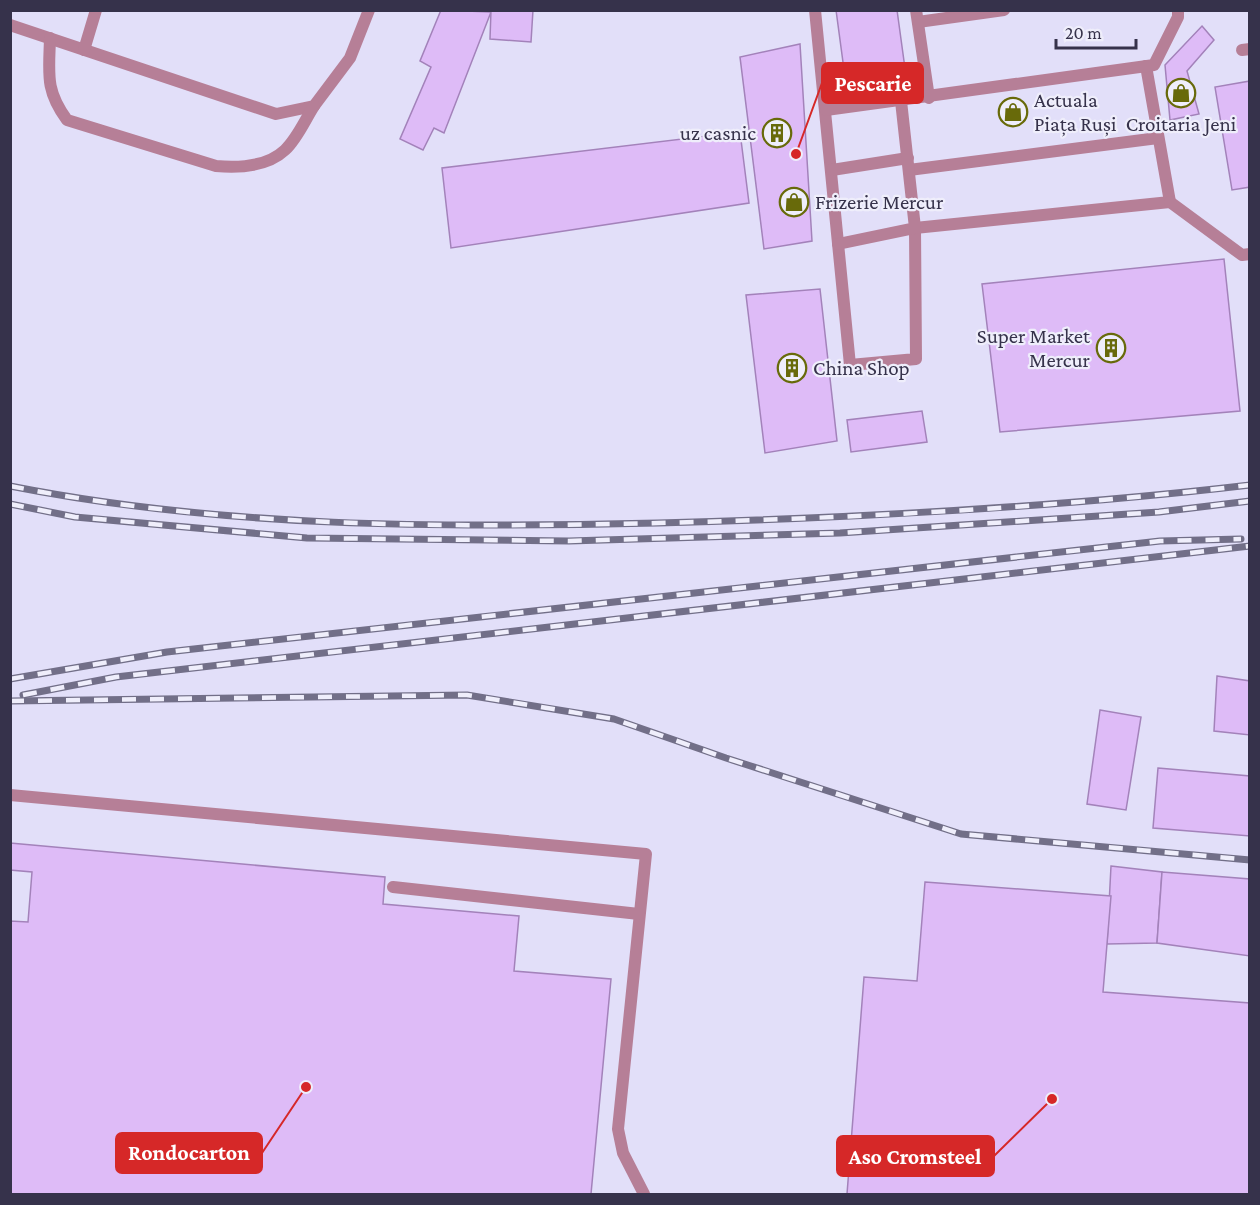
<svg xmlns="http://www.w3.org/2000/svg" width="1260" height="1205" viewBox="0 0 1260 1205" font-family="'Crimson Pro',serif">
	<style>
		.building { fill: #debbf7; stroke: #a382ba; stroke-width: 1.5 }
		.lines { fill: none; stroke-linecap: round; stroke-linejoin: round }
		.lane { stroke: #b67f97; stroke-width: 12 }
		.rail-casing { stroke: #726f88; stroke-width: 7 }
		.rail { stroke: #efeefb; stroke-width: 4.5; stroke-dasharray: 14; stroke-linecap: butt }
		.labels { text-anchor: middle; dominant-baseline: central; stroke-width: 4.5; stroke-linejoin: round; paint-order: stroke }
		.poi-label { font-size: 21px; fill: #36324b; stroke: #efeefb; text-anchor: start }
		.leader { fill: none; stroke: #d62828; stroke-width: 2 }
		.callout-dot { fill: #d62828; stroke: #efeefb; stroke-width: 2 }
		.callout { fill: #d62828; stroke: #d62828; stroke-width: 2 }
		.callout-label { font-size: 22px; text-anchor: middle; font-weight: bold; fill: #fff }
	</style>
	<rect width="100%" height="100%" fill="#e2dff9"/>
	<g class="building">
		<path d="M441 10 491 12 444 133 434 128 423 150 400 139 431 67 420 61Z"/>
		<path d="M491 10H533L531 42 490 39Z"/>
		<path d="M836 10H897L907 83 847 92Z"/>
		<path d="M1202 26 1214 40 1187 71 1199 114 1170 120 1165 65Z"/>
		<path d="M800 44 812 241 764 249 740 57Z"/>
		<path d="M1250 81V187L1232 190 1215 87Z"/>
		<path d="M740 132 749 203 451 248 442 168Z"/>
		<path d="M1224 259 1240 411 1000 432 982 284Z"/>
		<path d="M820 289 837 441 765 453 746 295Z"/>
		<path d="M922 411 927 442 851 452 847 420Z"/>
		<path d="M1217 676 1250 681V735L1214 731Z"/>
		<path d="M1100 710 1141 717 1126 810 1087 804Z"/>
		<path d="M1158 768 1250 776V836L1153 828Z"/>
		<path d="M10 843 385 877 383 904 519 916 514 971 611 979 591 1194H10V921L28 922 32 872 10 870Z"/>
		<path d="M1111 866 1162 872 1157 943 1107 944Z"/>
		<path d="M1162 872 1250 879V956L1157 943Z"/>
		<path d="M925 882 1111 896 1103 992 1250 1003V1194H847L864 977 917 981Z"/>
	</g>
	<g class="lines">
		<g class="lane">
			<path d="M815 10 850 365 916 359 915 228 1170 202 1146 66"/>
			<path d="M916 10 929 98"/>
			<path d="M918 22 1004 10"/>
			<path d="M10 25 276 114 314 106 350 58 369 10"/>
			<path d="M50 38C49 74 45 90 67 120L216 166C239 168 267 167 285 150 297 139 305 120 314 106"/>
			<path d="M84 50 96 10"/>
			<path d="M1242 50 1250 49"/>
			<path d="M826 110 1154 65 1178 17V10"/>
			<path d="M832 170 908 158"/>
			<path d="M909 170 1158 138"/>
			<path d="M1170 202 1242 255 1250 254"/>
			<path d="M838 244 915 228 901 101"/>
			<path d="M10 795 646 854 618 1129 623 1153 644 1194"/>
			<path d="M393 887 639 914"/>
		</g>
		<g class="rail-casing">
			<g id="rail">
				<path d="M10 486C223 528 442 528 658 523 855 518 1053 508 1250 485"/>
				<path d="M10 504 75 517 307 538 569 541 840 533 1159 512 1250 501"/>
				<path d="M10 679 167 652 1160 541 1241 539"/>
				<path d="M23 695 116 677 1250 546"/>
				<path d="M10 701 467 695 614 719 726 758 961 834 1250 860"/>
			</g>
		</g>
		<use href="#rail" class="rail"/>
	</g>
	<defs>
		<g id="shop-ring" transform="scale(1.5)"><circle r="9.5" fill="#efeefb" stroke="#686a0a" stroke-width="1.5"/><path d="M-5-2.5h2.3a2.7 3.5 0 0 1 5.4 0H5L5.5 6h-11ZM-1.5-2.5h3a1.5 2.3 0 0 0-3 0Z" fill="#686a0a"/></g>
		<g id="building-ring" transform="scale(1.5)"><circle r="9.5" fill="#efeefb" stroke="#686a0a" stroke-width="1.5"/><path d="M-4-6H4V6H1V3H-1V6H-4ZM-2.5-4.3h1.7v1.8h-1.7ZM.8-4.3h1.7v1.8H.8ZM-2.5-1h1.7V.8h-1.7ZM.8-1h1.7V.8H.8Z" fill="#686a0a"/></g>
	</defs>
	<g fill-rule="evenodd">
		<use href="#shop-ring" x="1181" y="93"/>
		<use href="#shop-ring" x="1013" y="112"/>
		<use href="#building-ring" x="777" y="133"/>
		<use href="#shop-ring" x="794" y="202"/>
		<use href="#building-ring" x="1111" y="348"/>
		<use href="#building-ring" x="792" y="368"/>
	</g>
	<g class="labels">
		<g class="poi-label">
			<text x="1034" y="100">Actuala<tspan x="1034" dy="24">Piața Ruși</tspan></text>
			<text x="1181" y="124" text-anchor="middle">Croitaria Jeni</text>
			<text x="756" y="133" text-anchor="end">uz casnic</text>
			<text x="815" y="202">Frizerie Mercur</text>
			<text x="1090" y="336" text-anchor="end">Super Market<tspan x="1090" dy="24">Mercur</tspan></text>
			<text x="813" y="368">China Shop</text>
		</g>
	</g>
	<path class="leader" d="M796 154L822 83M306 1087L262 1153M1052 1099L994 1156"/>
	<g class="callout-dot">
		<circle cx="796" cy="154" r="6"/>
		<circle cx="306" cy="1087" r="6"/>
		<circle cx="1052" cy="1099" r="6"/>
	</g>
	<g class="callout">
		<rect x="822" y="63" width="101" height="40" rx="6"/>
		<rect x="116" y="1133" width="146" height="40" rx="6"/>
		<rect x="837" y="1136" width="157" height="40" rx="6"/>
	</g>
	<g class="callout-label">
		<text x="873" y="91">Pescarie</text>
		<text x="189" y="1160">Rondocarton</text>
		<text x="915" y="1164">Aso Cromsteel</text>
	</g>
	<rect width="1260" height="1205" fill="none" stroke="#36324b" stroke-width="24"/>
	<path d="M1056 39v9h80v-9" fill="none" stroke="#36324b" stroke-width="3"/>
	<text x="1065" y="39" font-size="18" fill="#36324b" stroke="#efeefb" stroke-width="4.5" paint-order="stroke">20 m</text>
</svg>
